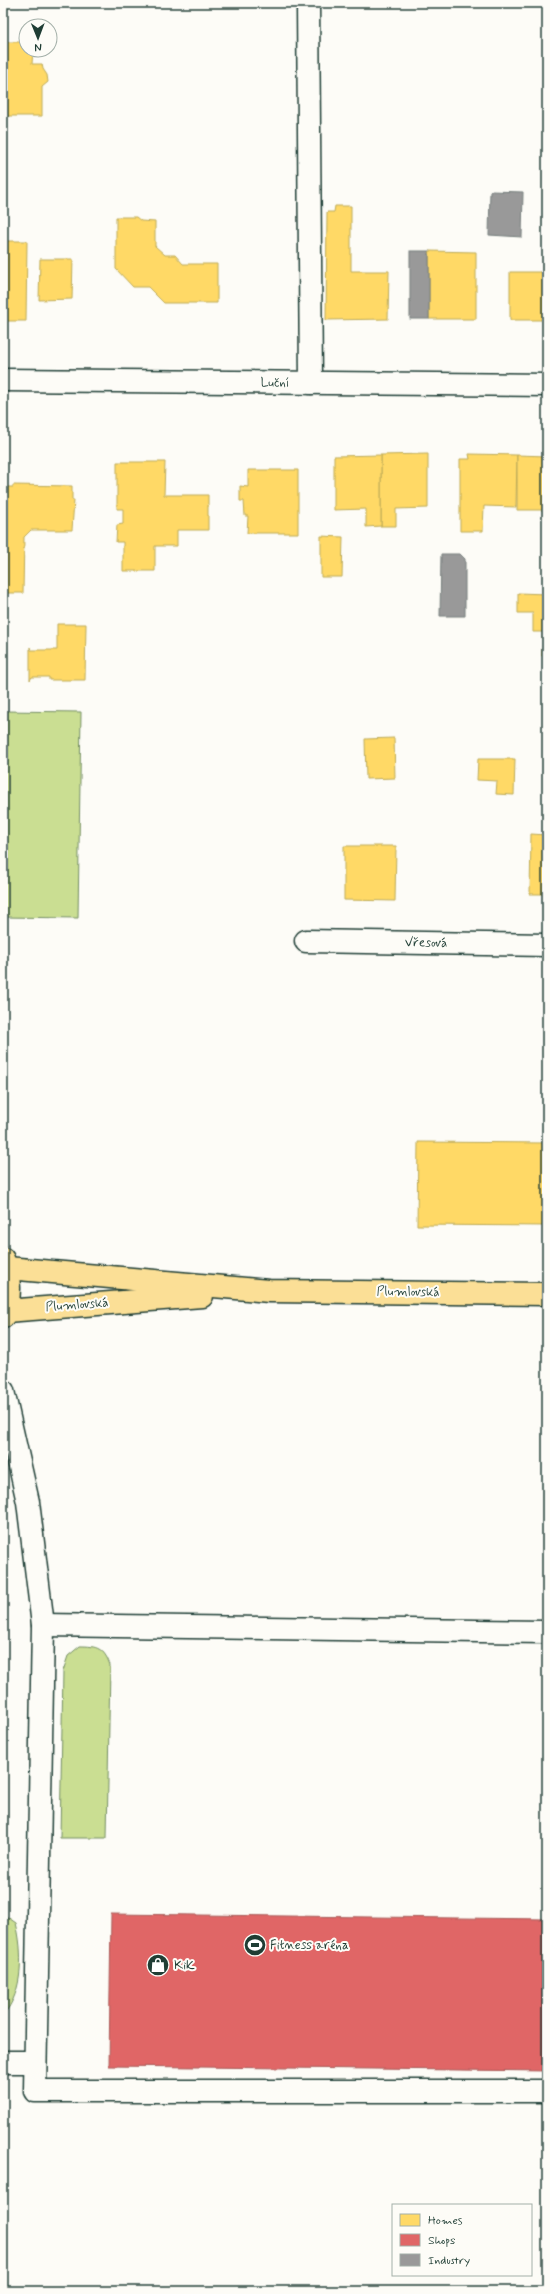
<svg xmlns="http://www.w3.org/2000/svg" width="550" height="2294" viewBox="0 0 550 2294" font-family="Mynerve,sans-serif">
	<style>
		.green { fill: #cade92; stroke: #748e63 }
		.homes { fill: #ffd966; stroke: #bcaa57 }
		.shops { fill: #e06666; stroke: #a65a57 }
		.industry { fill: #999; stroke: #747d7b }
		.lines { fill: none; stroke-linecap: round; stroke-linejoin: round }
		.minor-casing { stroke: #1f3d34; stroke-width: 25 }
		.major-casing { stroke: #1f3d34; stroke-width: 25 }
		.minor { stroke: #fdfcf7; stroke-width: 22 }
		.major { stroke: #fbdf96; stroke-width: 22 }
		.labels { text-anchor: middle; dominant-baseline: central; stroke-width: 4; stroke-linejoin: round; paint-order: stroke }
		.street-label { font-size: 13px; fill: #1f3d34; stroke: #fdfcf7 }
		.poi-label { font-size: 13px; fill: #1f3d34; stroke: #fdfcf7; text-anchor: start }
	</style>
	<rect width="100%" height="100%" fill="#fdfcf7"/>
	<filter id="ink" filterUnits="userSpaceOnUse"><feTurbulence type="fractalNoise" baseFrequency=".025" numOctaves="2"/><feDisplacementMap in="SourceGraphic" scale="8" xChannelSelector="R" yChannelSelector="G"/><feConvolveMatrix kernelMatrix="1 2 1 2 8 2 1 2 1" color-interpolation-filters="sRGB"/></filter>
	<g filter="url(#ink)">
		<g class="green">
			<path d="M3 711 81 712 78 918 3 917Z"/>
			<path d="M80 1646C97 1646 104 1648 110 1665L107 1838H60L63 1671 68 1656Z"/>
			<path d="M3 1914 16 1923C23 1951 24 1992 3 2015Z"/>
		</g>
		<g class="homes">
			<path d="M3 42H26V50H33L32 64H42L43 69 47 75 48 82 42 87V116H3Z"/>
			<path d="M335 206H351V271H389L388 319 326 320 327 212H334Z"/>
			<path d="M116 217H136L141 221 155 222V246L165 255H175L183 264H217V303H164L148 287H133L116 269Z"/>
			<path d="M3 241H27L26 321H3Z"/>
			<path d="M429 251 476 252V319H429Z"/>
			<path d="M40 259H73L72 299 39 300Z"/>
			<rect x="510" y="272" width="37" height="48"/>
			<path d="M428 454V508L396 509V526H381V455Z"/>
			<path d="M469 454 517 455 516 507 484 506 483 531H460V459H470Z"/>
			<path d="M381 455V526L366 527V509L334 510V456Z"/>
			<path d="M517 455 547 456V510H517Z"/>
			<path d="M117 462H165L164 495H208V530H177V546H155V571H123V542H116L117 525 123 524V509H117Z"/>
			<path d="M248 470H298V533H247L248 516H245L244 501H240V486L248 487Z"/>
			<path d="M13 485 72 486V500H74L72 530H31L24 537 23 593H3V487H13Z"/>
			<path d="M321 536 343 537 342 577H321Z"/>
			<path d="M518 593 547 594V656H542L543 632H533V613H518Z"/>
			<path d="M57 624H86L85 680H49V677H32L30 680V647L31 650H57Z"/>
			<path d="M394 738 395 778 366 779 365 739Z"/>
			<path d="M478 759H515L514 795 496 794 497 781 477 780Z"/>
			<path d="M531 834 547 835V894H530Z"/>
			<path d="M344 846H396L395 901 344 900Z"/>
			<path d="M418 1142 547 1143V1226L417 1225Z"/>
		</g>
		<path class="shops" d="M111 1914 547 1919V2071L109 2066Z"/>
		<g class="industry">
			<path d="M490 191 523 192 522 237 489 235Z"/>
			<rect x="410" y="251" width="19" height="68"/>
			<path d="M441 554H460L465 559V616H440Z"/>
		</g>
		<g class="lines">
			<g class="minor-casing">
				<g id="minor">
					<path d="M308 3 311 383"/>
					<path d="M3 380 547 385"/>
					<path d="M306 941 547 945"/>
					<path d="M3 1391 28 1502 43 1625 35 2091H547"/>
					<path d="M43 1625 547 1632"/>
					<path d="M3 2062H35"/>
				</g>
			</g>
			<g class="major-casing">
				<g id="major">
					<path d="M3 1259C11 1277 11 1299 3 1317"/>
					<path d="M7 1268 269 1291 547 1294"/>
					<path d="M6 1311 202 1296"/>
				</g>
			</g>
			<use href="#minor" class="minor"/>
			<use href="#major" class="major"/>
		</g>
	</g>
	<defs>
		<g id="stadium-disc" transform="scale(1.15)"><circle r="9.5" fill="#1f3d34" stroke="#fdfcf7"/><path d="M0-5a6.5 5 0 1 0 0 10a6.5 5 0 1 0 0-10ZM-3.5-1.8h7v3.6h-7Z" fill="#fff"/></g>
		<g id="shop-disc" transform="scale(1.15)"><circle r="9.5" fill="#1f3d34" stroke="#fdfcf7"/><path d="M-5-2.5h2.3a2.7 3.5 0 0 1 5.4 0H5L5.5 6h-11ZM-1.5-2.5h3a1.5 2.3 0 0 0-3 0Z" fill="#fff"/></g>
	</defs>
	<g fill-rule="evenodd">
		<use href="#stadium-disc" x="255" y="1945"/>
		<use href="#shop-disc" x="158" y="1965"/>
	</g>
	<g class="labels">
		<g class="street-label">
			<text transform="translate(275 383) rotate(1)">Luční</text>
			<text transform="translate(426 943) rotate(1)">Vřesová</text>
			<text transform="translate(408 1292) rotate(1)">Plumlovská</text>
			<text transform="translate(77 1305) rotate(-4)">Plumlovská</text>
		</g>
		<g class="poi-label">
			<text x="270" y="1945">Fitness aréna</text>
			<text x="174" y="1965">KiK</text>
		</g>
	</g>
	<rect width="550" height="2294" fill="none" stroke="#fdfcf7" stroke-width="16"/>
	<rect x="8" y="8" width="534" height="2278" fill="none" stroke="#1f3d34" stroke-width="1.5" filter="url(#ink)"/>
	<rect x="392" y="2204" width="140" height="72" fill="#fdfcf7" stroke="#a4b0a9"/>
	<rect x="400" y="2214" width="20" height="12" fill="#ffd966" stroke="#a4b0a9"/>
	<text x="428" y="2224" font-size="12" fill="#1f3d34">Homes</text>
	<rect x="400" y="2234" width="20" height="12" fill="#e06666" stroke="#a4b0a9"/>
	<text x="428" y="2244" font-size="12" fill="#1f3d34">Shops</text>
	<rect x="400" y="2254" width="20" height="12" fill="#999999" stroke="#a4b0a9"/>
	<text x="428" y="2264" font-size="12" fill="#1f3d34">Industry</text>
	<g transform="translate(38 38) rotate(179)"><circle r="19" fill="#fdfcf7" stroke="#a4b0a9"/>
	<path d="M0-3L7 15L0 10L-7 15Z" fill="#1f3d34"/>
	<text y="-6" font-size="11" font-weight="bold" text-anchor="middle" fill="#1f3d34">N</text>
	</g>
</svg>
